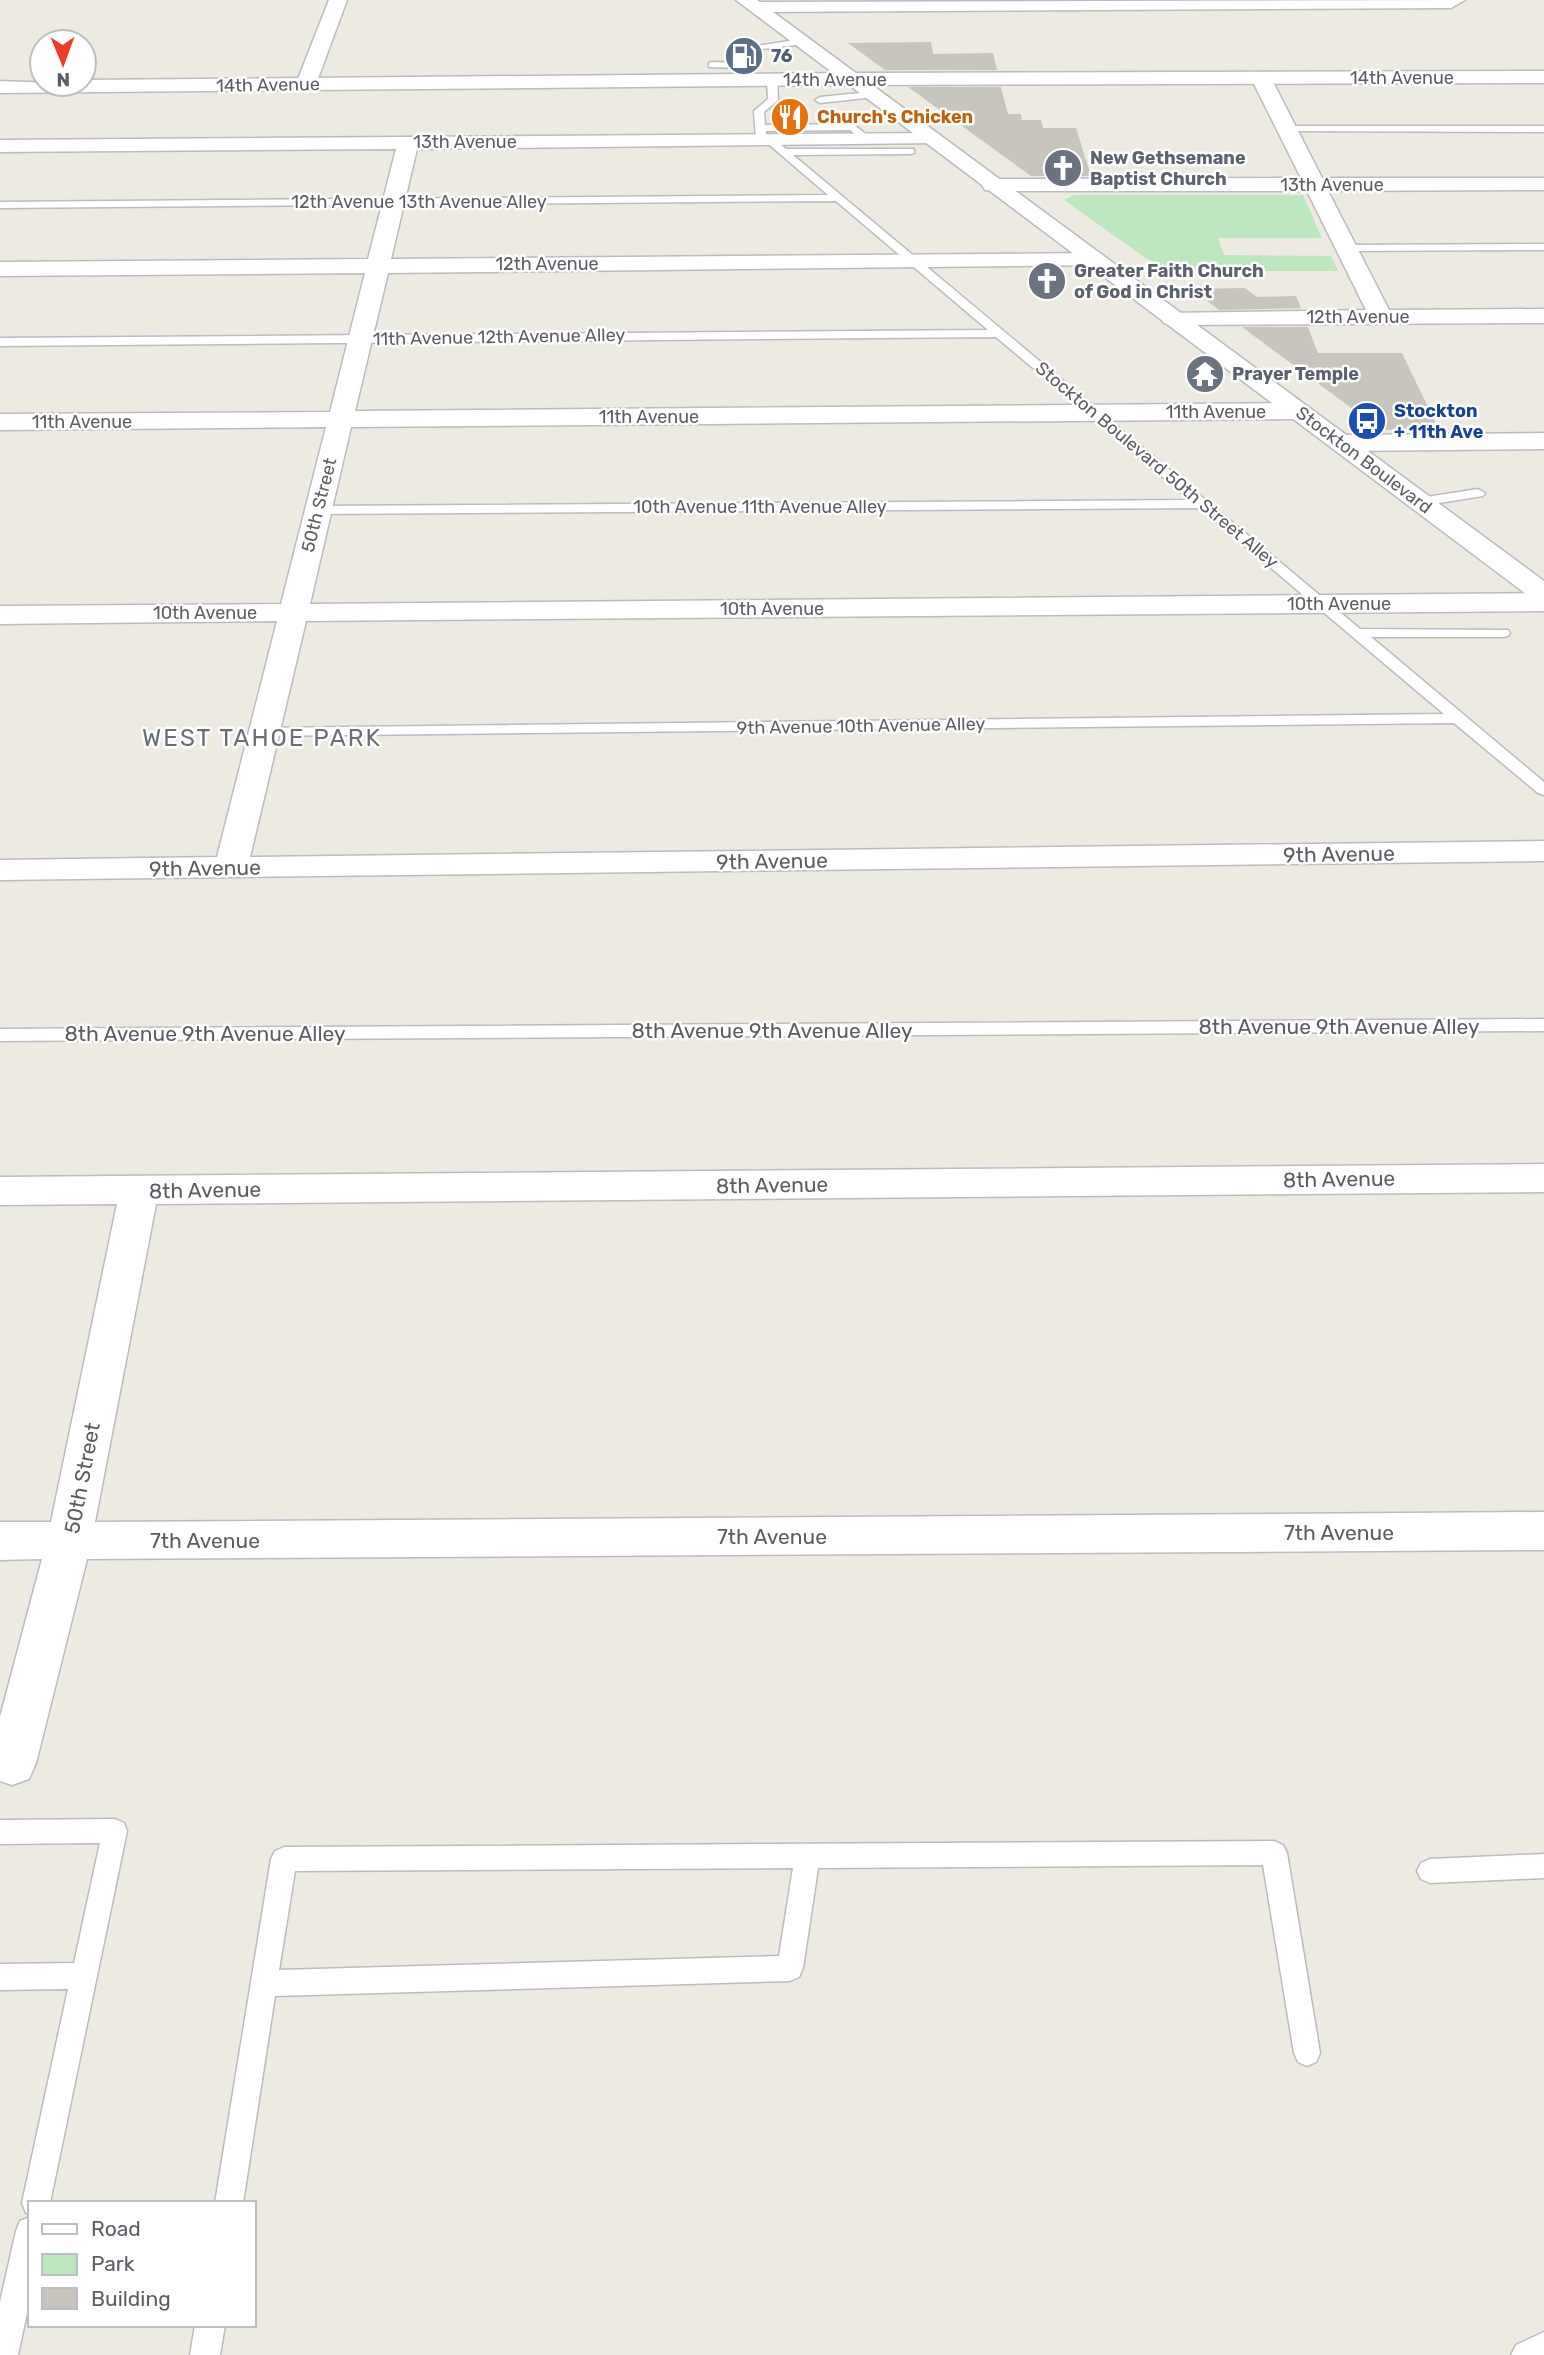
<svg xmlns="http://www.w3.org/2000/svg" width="1544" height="2355" viewBox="0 0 1544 2355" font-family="Rubik,sans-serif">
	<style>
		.green { fill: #bce6bd }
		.building { fill: #c8c4be }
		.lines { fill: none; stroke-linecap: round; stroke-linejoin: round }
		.service-casing { stroke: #b9bbc1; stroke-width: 3 }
		.minor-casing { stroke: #b9bbc1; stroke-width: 3 }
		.tertiary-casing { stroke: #b9bbc1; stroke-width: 3 }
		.secondary-casing { stroke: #b7bac0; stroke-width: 3 }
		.service { fill: #fff; fill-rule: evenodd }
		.minor { fill: #fff; fill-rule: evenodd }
		.tertiary { fill: #fff; fill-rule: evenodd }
		.secondary { fill: #fff; fill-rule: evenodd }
		.labels { text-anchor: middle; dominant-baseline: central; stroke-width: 5; stroke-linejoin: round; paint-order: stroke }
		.far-service-label { font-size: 18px; font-weight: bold; fill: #4e5e75; stroke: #fff; text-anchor: start }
		.far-street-label { font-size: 18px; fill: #5a5d63; stroke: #fff }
		.far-food-label { font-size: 18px; font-weight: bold; fill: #c56008; stroke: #fff; text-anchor: start }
		.far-worship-label { font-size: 18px; font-weight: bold; fill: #5b616d; stroke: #fff; text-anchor: start }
		.far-transit-label { font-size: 18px; font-weight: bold; fill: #164399; stroke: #fff; text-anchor: start }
		.street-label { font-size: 21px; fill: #5a5d63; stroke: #fff }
		.quarter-label { font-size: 24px; letter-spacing: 2px; fill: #6a6f75; stroke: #fff }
	</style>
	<rect width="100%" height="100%" fill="#edebe1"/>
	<path class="green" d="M1074 195H1303L1322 238H1218L1224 255 1331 256 1338 271H1164L1064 200Z"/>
	<g class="building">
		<path d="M931 42 933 54 993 53 997 70H885L848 43Z"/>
		<path d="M908 87H1001L1008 114H1021L1022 120H1041L1043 128H1076L1091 176H1031Z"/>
		<path d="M1245 288 1257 297 1296 296 1301 308 1219 310 1192 289Z"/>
		<path d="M1242 327H1308L1318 353H1402L1439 430H1381Z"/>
	</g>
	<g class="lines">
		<g class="service-casing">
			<g id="service">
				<path d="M801 39 804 40V44L762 49 757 46Z"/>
				<path d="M712 62 746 63 749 80 741 82 738 68 709 67V63Z"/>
				<path d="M772 77 777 80 778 100 764 112 765 125 853 124 873 140 864 142 850 130 766 131V138H773L786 149H914V153L910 154 793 155 1360 629 1508 630 1510 633 1508 636 1503 637H1371L1544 782V795L1538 793 1454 723 259 736 256 733 264 728 1444 714 1200 508 318 514 311 510 318 506 1190 500 996 337 0 346V338L988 330 836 201 0 208V202L828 195 765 141 756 139 754 111 768 99 767 80Z"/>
				<path d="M871 92 876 95 874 97 820 103 815 100 820 97Z"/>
				<path d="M1287 126H1544V132L1283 131 1282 129Z"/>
				<path d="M1544 244V250L1347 251 1341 248 1347 245Z"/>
				<path d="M1478 489 1485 493 1483 496 1420 506 1413 502 1420 498Z"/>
				<path d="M1544 1019V1031L0 1041V1029Z"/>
				<path d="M115 1819 124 1823 127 1831 50 2203H30V2214L26 2213 22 2203 68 1989 0 1990V1964L74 1963 100 1843 0 1844V1820Z"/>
				<path d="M1274 1841 1283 1845 1287 1853 1320 2053 1316 2062 1307 2066 1298 2062 1294 2053 1263 1865 818 1868 803 1968 799 1977 790 1981 275 1996 243 2203H215L271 1859 275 1851 284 1847ZM793 1868 779 1956 279 1970 295 1871Z"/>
				<path d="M1544 1854V1878L1430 1883 1421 1879 1417 1871 1421 1863 1430 1859Z"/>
				<path d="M30 2217V2299L18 2355H0V2302L16 2231 20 2221Z"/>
				<path d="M195 2325H225L220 2355H190Z"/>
				<path d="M1544 2332V2355H1511L1516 2345Z"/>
			</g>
		</g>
		<g class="minor-casing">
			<g id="minor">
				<path d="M329 0H347L316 84 306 90 299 88 296 84Z"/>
				<path d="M1465 0 1451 8 755 12 746 7 755 2Z"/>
				<path d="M1261 72 1271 78 1322 178H1544V190L1328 191 1389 310 1544 309V323L1172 325 1164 323 1160 318 1164 313 1366 310 1307 191H993L985 190 982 185 985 180 993 179 1301 178 1251 78Z"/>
				<path d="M931 133 938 135 941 139 938 143 417 149 391 259 1095 253 1103 255 1106 260 1103 265 388 273 355 411 1298 403 1307 406 1311 411 1307 416 1298 419 351 427 310 604 1544 593V611L306 621 250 857 1544 841V861L0 880V860L217 857 277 621 0 624V606L281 604 326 427 0 430V414L330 412 365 273 0 276V262L368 259 396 149 0 152V140Z"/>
				<path d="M1544 433V449L1341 451 1332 448 1328 443 1332 438 1341 435Z"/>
				<path d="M1544 1164V1192L156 1204 95 1522 1544 1512V1550L87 1559 36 1763 29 1779 12 1785 0 1781V1717L42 1559 0 1560V1522H51L117 1204 0 1205V1177Z"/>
			</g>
		</g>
		<g class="tertiary-casing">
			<path id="tertiary" d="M1544 71V83L850 85 0 93V81L84 84V80L850 73Z"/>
		</g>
		<g class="secondary-casing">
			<path id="secondary" d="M736 0H757L1544 581V603L1534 600Z"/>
		</g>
		<use href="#service" class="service"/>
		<use href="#minor" class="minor"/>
		<use href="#tertiary" class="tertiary"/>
		<use href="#secondary" class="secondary"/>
	</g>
	<defs>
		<g id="fuel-disc" transform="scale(2.0125)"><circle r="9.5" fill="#5c6f8a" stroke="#fff"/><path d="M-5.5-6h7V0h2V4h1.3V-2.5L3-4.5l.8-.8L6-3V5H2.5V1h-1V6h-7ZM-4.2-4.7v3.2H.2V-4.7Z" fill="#fff"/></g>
		<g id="restaurant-disc" transform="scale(2.0125)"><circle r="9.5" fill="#e8710a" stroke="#fff"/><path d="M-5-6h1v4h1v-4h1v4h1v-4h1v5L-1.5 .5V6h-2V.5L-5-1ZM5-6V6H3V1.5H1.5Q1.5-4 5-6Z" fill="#fff"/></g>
		<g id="church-disc" transform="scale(2.0125)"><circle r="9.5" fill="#6b7280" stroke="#fff"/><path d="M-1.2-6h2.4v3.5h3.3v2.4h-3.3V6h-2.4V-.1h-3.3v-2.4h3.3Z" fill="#fff"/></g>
		<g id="temple-disc" transform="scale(2.0125)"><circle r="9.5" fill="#6b7280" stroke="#fff"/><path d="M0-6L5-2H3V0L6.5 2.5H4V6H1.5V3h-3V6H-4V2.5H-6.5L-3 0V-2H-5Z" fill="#fff"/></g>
		<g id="bus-disc" transform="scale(2.0125)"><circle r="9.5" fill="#1a4fb4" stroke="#fff"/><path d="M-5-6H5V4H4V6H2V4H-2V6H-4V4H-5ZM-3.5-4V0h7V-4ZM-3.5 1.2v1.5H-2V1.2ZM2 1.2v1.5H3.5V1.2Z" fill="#fff"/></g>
	</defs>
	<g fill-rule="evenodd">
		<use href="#fuel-disc" x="744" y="56"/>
		<use href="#restaurant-disc" x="790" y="117"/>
		<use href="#church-disc" x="1063" y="168"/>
		<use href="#church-disc" x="1047" y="281"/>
		<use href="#temple-disc" x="1205" y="374"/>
		<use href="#bus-disc" x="1367" y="421"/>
	</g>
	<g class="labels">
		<g class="far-service-label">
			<text x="771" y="56">76</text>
		</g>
		<g class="far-street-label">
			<text x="1402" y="78">14th Avenue</text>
			<text x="835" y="80">14th Avenue</text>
			<text transform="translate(268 85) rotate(-1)">14th Avenue</text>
			<text x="465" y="142">13th Avenue</text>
			<text x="1332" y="185">13th Avenue</text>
			<text x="419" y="202">12th Avenue 13th Avenue Alley</text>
			<text x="547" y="264">12th Avenue</text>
			<text x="1358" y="317">12th Avenue</text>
			<text transform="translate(499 337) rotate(-1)">11th Avenue 12th Avenue Alley</text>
			<text x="1216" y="412">11th Avenue</text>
			<text x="649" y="417">11th Avenue</text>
			<text x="82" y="422">11th Avenue</text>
			<text transform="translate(1364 460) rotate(37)">Stockton Boulevard</text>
			<text transform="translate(1157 465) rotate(40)">Stockton Boulevard 50th Street Alley</text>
			<text transform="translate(319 505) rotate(-76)">50th Street</text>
			<text x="760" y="507">10th Avenue 11th Avenue Alley</text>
			<text x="1339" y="604">10th Avenue</text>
			<text x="772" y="609">10th Avenue</text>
			<text x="205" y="613">10th Avenue</text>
			<text transform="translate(861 726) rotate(-1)">9th Avenue 10th Avenue Alley</text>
		</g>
		<g class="far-food-label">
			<text x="817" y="117">Church's Chicken</text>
		</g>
		<g class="far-worship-label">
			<text x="1090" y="158">New Gethsemane<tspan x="1090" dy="21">Baptist Church</tspan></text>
			<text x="1074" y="271">Greater Faith Church<tspan x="1074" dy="21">of God in Christ</tspan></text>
			<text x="1232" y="374">Prayer Temple</text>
		</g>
		<g class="far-transit-label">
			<text x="1394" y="411">Stockton<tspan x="1394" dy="21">+ 11th Ave</tspan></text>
		</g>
		<g class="street-label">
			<text transform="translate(1339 854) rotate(-1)">9th Avenue</text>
			<text transform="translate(772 861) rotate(-1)">9th Avenue</text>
			<text transform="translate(205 868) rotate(-1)">9th Avenue</text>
			<text x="1339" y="1026">8th Avenue 9th Avenue Alley</text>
			<text x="772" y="1030">8th Avenue 9th Avenue Alley</text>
			<text x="205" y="1033">8th Avenue 9th Avenue Alley</text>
			<text transform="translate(1339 1179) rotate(-1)">8th Avenue</text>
			<text transform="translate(772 1185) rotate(-1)">8th Avenue</text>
			<text transform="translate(205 1190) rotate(-1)">8th Avenue</text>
			<text transform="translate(82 1478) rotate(-79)">50th Street</text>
			<text x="1339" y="1532">7th Avenue</text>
			<text x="772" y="1536">7th Avenue</text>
			<text x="205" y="1540">7th Avenue</text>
		</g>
		<g class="quarter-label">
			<text x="262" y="738">WEST TAHOE PARK</text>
		</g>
	</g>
	<rect x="28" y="2201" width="228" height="126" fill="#ffffff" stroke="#bdbec1" stroke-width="2"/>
	<rect x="42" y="2224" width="35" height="10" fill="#ffffff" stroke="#bdbec1" stroke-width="2"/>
	<text x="91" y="2236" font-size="21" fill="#5a5d63">Road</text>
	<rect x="42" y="2254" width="35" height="21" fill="#bce6bd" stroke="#bdbec1" stroke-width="2"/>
	<text x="91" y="2271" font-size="21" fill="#5a5d63">Park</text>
	<rect x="42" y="2288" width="35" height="21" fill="#c8c4be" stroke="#bdbec1" stroke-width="2"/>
	<text x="91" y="2306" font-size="21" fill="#5a5d63">Building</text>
	<g transform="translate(63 63) rotate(179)"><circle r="33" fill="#ffffff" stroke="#bdbec1" stroke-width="2"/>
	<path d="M0-5L12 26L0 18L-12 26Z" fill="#ef3a25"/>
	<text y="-10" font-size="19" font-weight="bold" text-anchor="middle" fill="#5a5d63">N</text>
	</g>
</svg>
